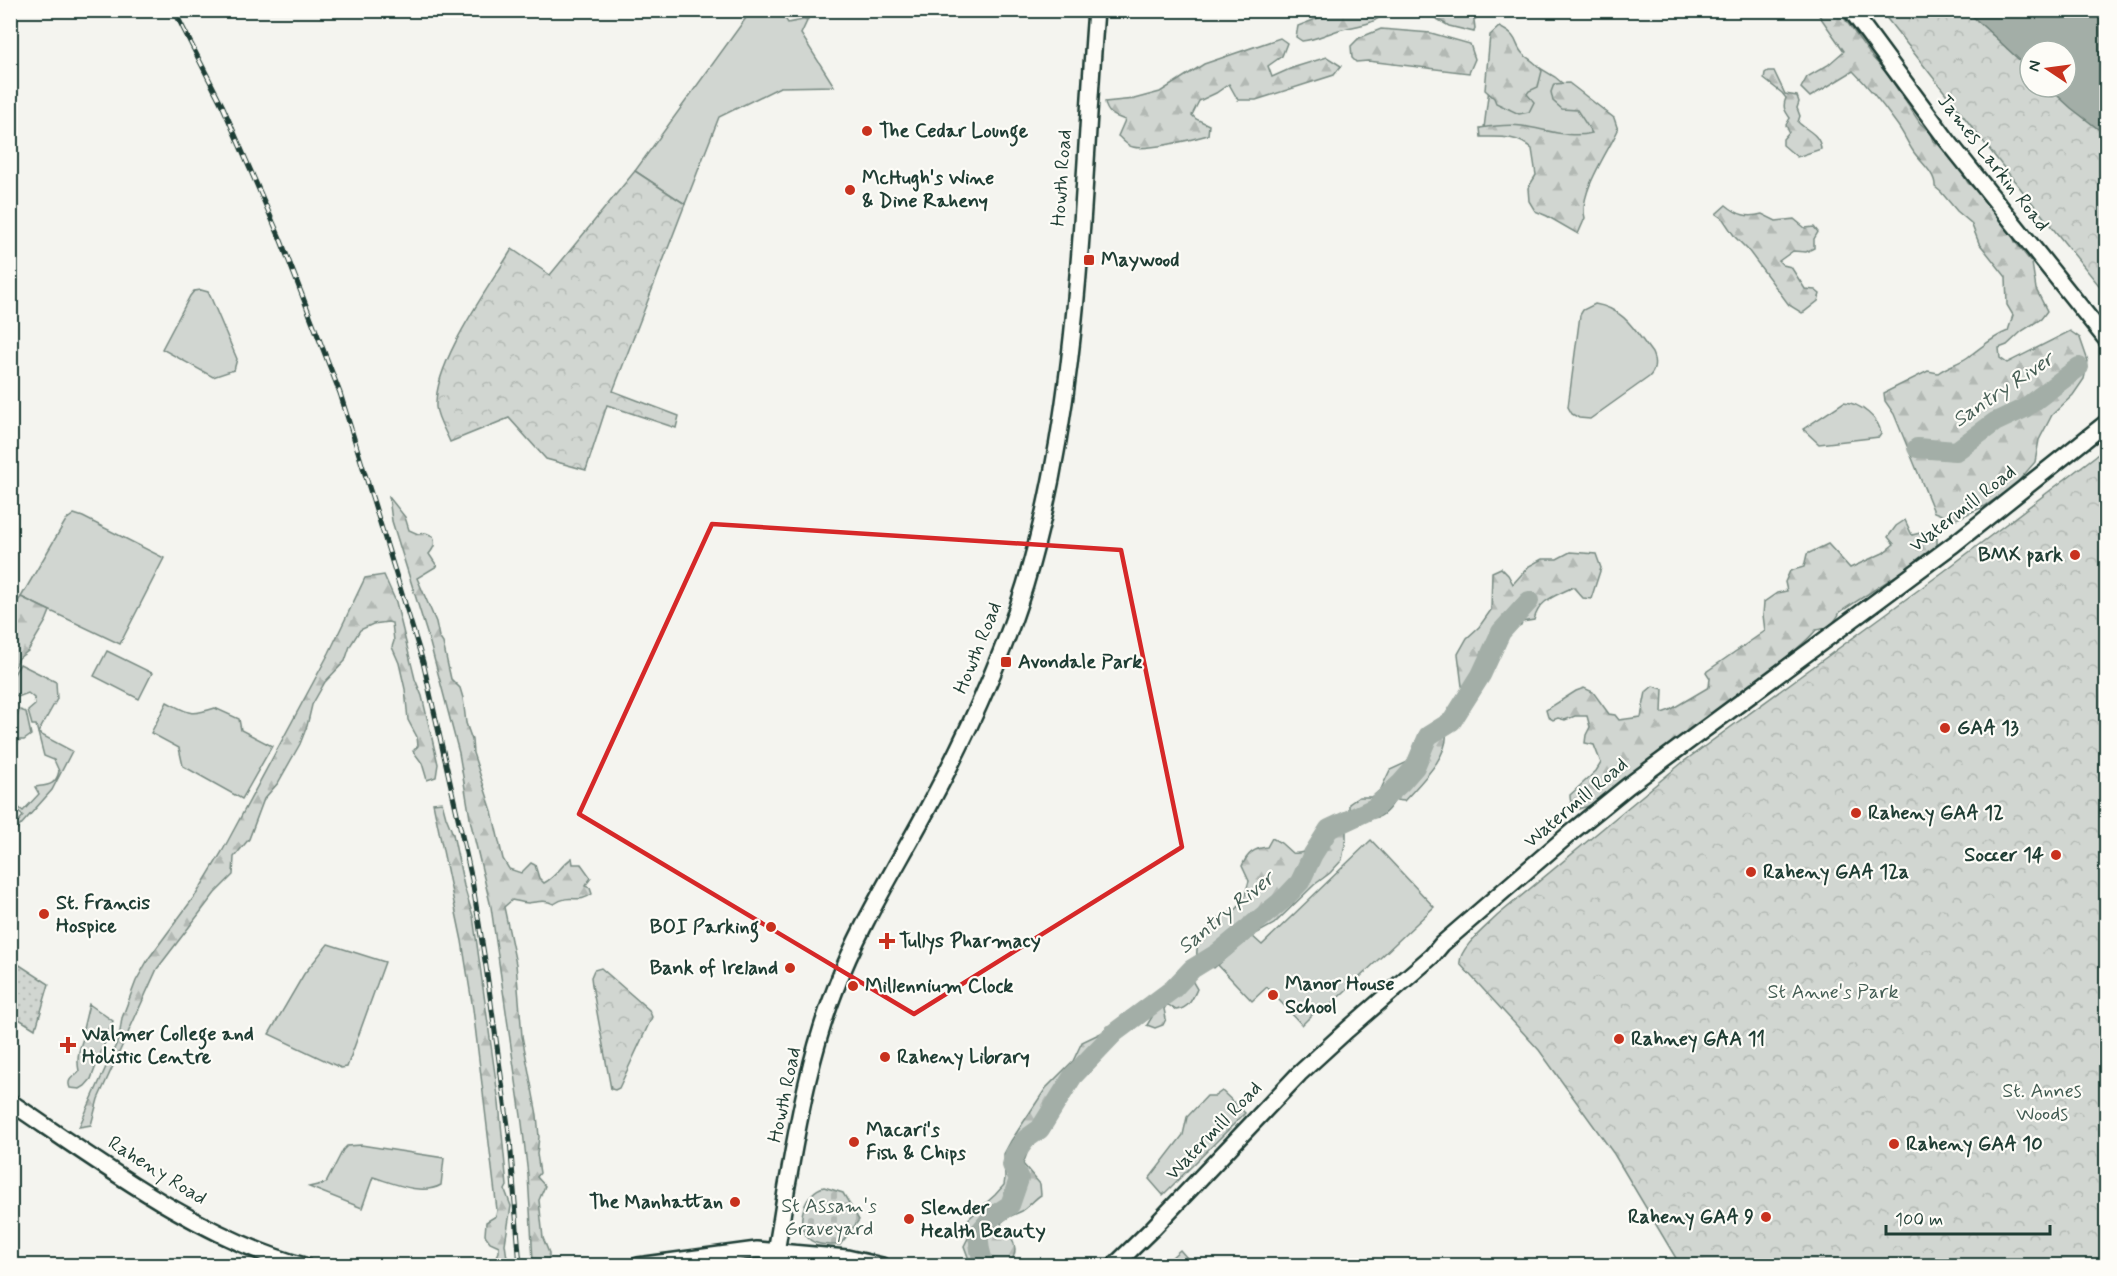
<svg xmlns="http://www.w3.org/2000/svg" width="2117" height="1276" viewBox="0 0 2117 1276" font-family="Mynerve,sans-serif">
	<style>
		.grass { fill: #d1d6d1; stroke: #788a82; stroke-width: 1.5 }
		.forest { fill: url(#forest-firs); stroke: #788a82; stroke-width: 1.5 }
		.cemetery { fill: url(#cemetery-stones); stroke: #788a82; stroke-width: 1.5 }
		.park { fill: url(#park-crowns); stroke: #788a82; stroke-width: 1.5; fill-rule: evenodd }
		.garden { fill: url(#garden-dots); stroke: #788a82; stroke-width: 1.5 }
		.water { fill: #a3aea7; stroke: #6e8179; stroke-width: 1.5 }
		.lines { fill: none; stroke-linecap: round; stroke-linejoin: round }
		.river { stroke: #a3aea7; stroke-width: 20 }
		.secondary-casing { stroke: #1f3d34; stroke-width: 20 }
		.secondary { stroke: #fdfcf7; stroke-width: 15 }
		.rail-casing { stroke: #1f3d34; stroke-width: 5 }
		.rail { stroke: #fdfcf7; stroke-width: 3; stroke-dasharray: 9; stroke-linecap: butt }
		.marked { fill: none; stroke: #d62828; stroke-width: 4.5; stroke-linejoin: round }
		.poi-dot { fill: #c8321e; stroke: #fdfcf7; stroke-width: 2 }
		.labels { text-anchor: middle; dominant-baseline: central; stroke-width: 4.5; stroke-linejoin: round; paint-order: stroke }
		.poi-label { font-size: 20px; font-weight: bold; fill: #1f3d34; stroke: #fdfcf7; text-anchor: start }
		.street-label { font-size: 20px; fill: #1f3d34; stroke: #fdfcf7 }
		.park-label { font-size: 20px; fill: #435c53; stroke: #fdfcf7 }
		.water-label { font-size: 21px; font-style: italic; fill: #475f56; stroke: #fdfcf7 }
	</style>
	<defs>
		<pattern id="forest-firs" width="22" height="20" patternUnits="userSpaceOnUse" patternTransform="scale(1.5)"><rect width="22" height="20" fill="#d1d6d1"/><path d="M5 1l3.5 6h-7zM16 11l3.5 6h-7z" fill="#b3b9b4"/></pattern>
		<pattern id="cemetery-stones" width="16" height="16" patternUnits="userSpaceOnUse" patternTransform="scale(1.5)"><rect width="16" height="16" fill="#d1d6d1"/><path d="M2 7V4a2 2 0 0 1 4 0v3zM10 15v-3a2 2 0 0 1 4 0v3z" fill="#b3b9b4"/></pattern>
		<pattern id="park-crowns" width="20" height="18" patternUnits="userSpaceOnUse" patternTransform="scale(1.5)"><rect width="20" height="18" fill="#d1d6d1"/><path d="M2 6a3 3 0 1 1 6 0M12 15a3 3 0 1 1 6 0" fill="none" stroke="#b3b9b4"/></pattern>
		<pattern id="garden-dots" width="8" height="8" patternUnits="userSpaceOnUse" patternTransform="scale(1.5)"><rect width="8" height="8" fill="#d1d6d1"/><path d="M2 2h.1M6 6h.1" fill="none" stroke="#b3b9b4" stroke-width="1.8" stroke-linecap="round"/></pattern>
	</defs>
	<rect width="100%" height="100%" fill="#f4f4ef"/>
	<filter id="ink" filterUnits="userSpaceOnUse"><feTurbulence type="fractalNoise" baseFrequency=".0167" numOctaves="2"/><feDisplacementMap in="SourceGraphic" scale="12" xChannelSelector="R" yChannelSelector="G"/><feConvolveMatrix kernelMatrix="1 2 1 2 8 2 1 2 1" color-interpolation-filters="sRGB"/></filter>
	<g filter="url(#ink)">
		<g class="grass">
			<path d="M751 11H780L788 23 808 19 801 34 834 86 780 87 719 117 685 204 635 171Z"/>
			<path d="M1495 41 1555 77 1607 121 1594 143 1484 128Z"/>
			<path d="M201 290 208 292 211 298 237 359 234 370 213 377 162 349 190 296 194 291Z"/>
			<path d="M1595 304C1625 309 1635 331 1652 353 1656 362 1656 370 1649 377L1590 419 1579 418 1572 414 1568 407 1580 315 1583 310Z"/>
			<path d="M1844 402C1860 403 1880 419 1881 434L1879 437 1819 444 1803 429Z"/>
			<path d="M74 514 83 517 164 558 120 644 21 597 66 520Z"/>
			<path d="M107 651 152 673 139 699 94 676Z"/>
			<path d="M20 664 56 682 57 699 38 733 72 751 52 790 11 836V830L23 816 16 810 18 807 23 811 39 794 35 787C47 785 56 786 59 771L54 760 44 756 36 725H32L28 711 35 705 34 698 28 693 18 697 11 693V679Z"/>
			<path d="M167 702C190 714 190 716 215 708L239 719 241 730 272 746 242 799 183 766 179 748 151 733Z"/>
			<path d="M20 710 26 712 31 735 24 740H19L17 745 11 749V727Z"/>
			<path d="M1371 840 1434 907 1324 1011 1320 1007 1302 1025 1267 987 1252 1001 1218 965 1252 936 1262 945Z"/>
			<path d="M328 944 385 962 347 1067 341 1068 269 1034 304 974Z"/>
			<path d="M89 1004 113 1021 91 1079 85 1086 80 1089 70 1088C66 1079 74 1077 79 1071 76 1058 80 1044 86 1032L83 1029Z"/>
			<path d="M1222 1091 1245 1113 1163 1195 1149 1179 1183 1135 1187 1117 1207 1096H1215Z"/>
			<path d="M361 1145 444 1158 441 1185C422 1196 393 1183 373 1177L362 1208 309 1187 326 1183 343 1150 347 1146Z"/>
			<path d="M1180 1250 1193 1265H1163Z"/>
		</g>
		<g class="forest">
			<path d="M1336 11V10L1387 11C1373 26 1357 25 1339 30 1326 34 1315 40 1302 41L1296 37 1298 26Z"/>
			<path d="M1402 11 1480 10V11L1478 16 1474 20 1475 28 1474 32 1449 26 1430 15 1408 16Z"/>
			<path d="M1816 11H1839L1873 58 1886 72 1920 123 1931 133 1934 141 1941 146 1959 168 1968 183 1986 198 1995 215 2013 236 2015 242 2032 263 2036 289 2047 311 2041 319 2022 331 2007 345 1999 348 2000 358 2007 363 2070 331 2080 338 2088 361 2084 379 2073 395 2052 415 2039 440 2035 462 2015 485 1985 506 1954 520 1934 512 1894 414 1885 401 1884 393 1928 371 1938 373C1947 366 1958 364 1968 357 1982 347 1992 337 2008 331L2013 315 2007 305 2006 277 1979 243 1971 223 1957 211 1941 192 1935 187C1936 173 1920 162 1913 151 1907 142 1903 132 1896 123 1883 105 1869 87 1853 71L1810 97 1801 88 1807 77 1828 65 1844 51Z"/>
			<path d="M1499 27C1521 37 1513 45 1524 55 1532 61 1537 63 1542 71L1538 87 1529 91 1527 94 1534 102 1529 112 1519 114 1496 103 1494 98 1485 90 1490 35Z"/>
			<path d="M1381 29 1431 33 1470 44 1475 59 1469 73 1368 61 1356 62 1352 58 1351 46 1359 38Z"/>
			<path d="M1280 38 1287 43 1282 56 1268 66 1272 77 1292 68 1327 57 1341 66 1334 75 1256 100H1238L1229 84 1216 93 1199 101 1192 115 1196 119 1209 125 1208 135C1194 139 1146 151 1133 147 1127 146 1123 140 1118 136L1125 120C1114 116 1107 114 1105 102L1134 99 1160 92 1204 64Z"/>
			<path d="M1768 71H1774L1785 94 1797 96 1799 102 1797 108 1800 116 1798 122C1807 131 1820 134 1821 149L1797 157 1783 145V139L1789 132 1786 125 1790 118C1785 111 1782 107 1786 98L1782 93 1764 79 1765 73Z"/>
			<path d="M1569 83 1614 118 1618 130C1608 152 1578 194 1585 218L1578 234 1547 216 1535 211 1529 201 1528 188 1536 175 1532 149C1517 135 1500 137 1481 137L1480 128C1493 126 1508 124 1522 126 1545 129 1569 139 1592 133L1577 110 1562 109 1553 101 1551 92 1554 84Z"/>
			<path d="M1726 205C1738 215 1747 218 1762 214L1776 221 1794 219 1805 228 1814 227 1818 232 1814 239V248L1806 252 1793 251 1779 261 1783 265 1791 267 1805 289 1815 290 1820 294 1818 301 1804 312 1802 313 1789 305 1748 250 1735 237 1723 219 1716 214Z"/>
			<path d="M389 497 405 517 409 530 418 534 426 533 433 536C436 544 434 548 429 554L437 566 417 578 436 622 439 637 443 643 451 679 460 688 463 698 466 723 472 740 473 753 492 811 503 859 509 869 521 873 531 863 535 865 539 878 544 883C556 877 561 865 572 858L573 864H581L591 878 585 886 590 888 592 894C577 905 572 892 554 904 543 899 539 902 528 903 523 903 517 901 512 900L504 907 516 964 522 1036 537 1115 539 1137 537 1154 540 1173 537 1177 545 1186 539 1200 543 1238 549 1253V1260L544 1264 533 1261 528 1175 522 1123 491 907 471 824 459 753 430 643 392 521Z"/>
			<path d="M1905 520 1912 535 1932 530 1937 538V549L1840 612C1835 623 1828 629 1816 630 1799 651 1774 664 1755 683L1676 746 1591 805 1579 809C1572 805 1570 803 1570 795L1596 771 1601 763 1594 745 1585 743 1586 735 1590 727 1587 716H1575L1565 720 1558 718 1553 720 1548 717 1546 710 1576 691 1584 688 1593 692 1609 714 1615 715 1619 720 1641 717 1646 692 1653 686 1663 689 1662 713 1670 710 1709 687 1710 678 1706 672 1765 631 1763 615 1764 602 1777 593 1787 591 1785 582 1790 571 1804 567 1807 554 1828 544 1850 568 1883 553 1894 544 1888 537 1896 526Z"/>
			<path d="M1570 552 1596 554 1601 568 1591 599 1583 598 1573 587C1556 596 1539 599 1534 620L1522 622 1521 625 1507 632 1503 638 1494 654 1492 663 1482 676 1481 685 1474 691 1462 686 1458 654 1467 638 1479 627 1491 610 1492 572 1501 568 1508 575 1513 584 1529 566 1542 559H1557Z"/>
			<path d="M384 575 396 602 415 679 422 696 438 764 436 777 427 780 422 763 413 751 418 746 417 737 408 720 405 689 399 663 392 647 394 641 392 623 388 622 373 624 360 630 350 646 345 661 325 682 312 705 307 726 300 744 278 783 264 799 249 839 234 857 233 875 215 893 157 969 98 1099 91 1125 79 1127 119 1038 122 1018 136 981 149 958 197 893 223 850 329 653 365 578Z"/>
			<path d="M21 597 50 611 46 621 28 651 19 658 11 674V610Z"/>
			<path d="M1436 724 1446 731C1450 756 1420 783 1404 801L1395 800C1380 824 1372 820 1349 809V804L1359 797H1372L1381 789 1390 770 1412 760C1418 745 1423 735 1436 724Z"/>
			<path d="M442 802 446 817 453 834 464 886 473 916 499 1103 507 1186 505 1190 511 1206 505 1244 508 1265H493L499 1252V1246L490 1242 485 1235 486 1222 496 1216 497 1210 473 1009 462 941 433 803Z"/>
			<path d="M1336 821 1346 825V839L1342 860 1330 873 1314 885 1274 924 1252 936 1214 968 1204 964 1197 957C1195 938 1207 926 1222 916 1226 913 1232 913 1235 910 1244 904 1246 890 1249 881L1242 866C1247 854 1254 848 1267 847L1272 838 1281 843 1292 853C1312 855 1309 842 1319 833 1324 828 1331 825 1336 821Z"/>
			<path d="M1177 974 1190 977 1197 989C1192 1000 1189 1008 1176 1010L1167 1004 1164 1009 1166 1019 1163 1025 1155 1028 1147 1025 1152 1017H1144L1139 1020 1083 1072 1045 1125 1032 1140 1023 1164 1040 1184 1041 1195C1034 1199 1029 1207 1022 1211 1014 1215 1008 1216 1001 1223L1003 1229C1010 1234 1014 1239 1015 1249 1015 1271 986 1266 971 1265L964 1246 968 1238 964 1223 995 1195 1004 1185 1005 1178 1004 1154 1011 1141 1046 1088 1073 1061 1082 1042 1101 1033 1116 1023 1127 1012 1149 999Z"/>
		</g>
		<path class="cemetery" d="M824 1187 843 1193 859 1220 840 1245C831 1245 815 1246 808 1238 794 1224 805 1191 824 1187Z"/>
		<g class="park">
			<path d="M1881 11H2106V294L2008 173ZM2030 51H2066V87H2030Z"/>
			<path d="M635 171 685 204 613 391 679 416 676 428 607 405 586 470 546 459 509 418 450 442C446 432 437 418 436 407 434 362 488 289 512 249L550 275Z"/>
			<path d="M2106 448V1265H1680L1614 1154 1539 1050 1460 964C1458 949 1486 927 1497 916L1683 762 1943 572Z"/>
			<path d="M601 968 649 1010 652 1017 619 1088 615 1090 611 1089 592 985 591 977 594 970Z"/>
		</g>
		<path class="garden" d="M18 964 49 984 37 1025H36L35 1029 11 1014V977Z"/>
		<path class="water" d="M1967 11H2106V135L2071 108 2048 87H2066V51H2030V70Z"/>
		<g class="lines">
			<g class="river">
				<path d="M1917 448 1956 451 1995 422 2025 408 2079 367"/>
				<path d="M984 1266 980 1250 978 1234 993 1216 1010 1205 1019 1179 1012 1165 1015 1154 1026 1139 1040 1129 1073 1076 1114 1033 1173 989 1192 969 1218 953 1284 899 1300 882 1313 854 1329 829 1374 808 1401 783 1415 767 1428 736 1452 721 1481 675 1501 632 1529 601"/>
			</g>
			<g class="secondary-casing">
				<g id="secondary">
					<path d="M1851 10 1947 140 2106 339"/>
					<path d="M10 1102C99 1162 200 1238 304 1266"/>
					<path d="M638 1266 757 1250 847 1258 882 1266"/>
					<path d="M773 1266C780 1235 783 1205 789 1175 800 1112 812 1049 835 990 859 926 896 868 928 808 966 737 1001 662 1025 585 1081 399 1081 202 1096 10"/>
					<path d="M1114 1266 1153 1228 1299 1074 1347 1030 1432 956 1442 944 1574 830 1628 786 1954 544 2106 423"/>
				</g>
			</g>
			<use href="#secondary" class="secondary"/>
			<g class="rail-casing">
				<path id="rail" d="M174 10 223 107 280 238 340 393 423 662 472 880 486 967 510 1140 520 1266"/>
			</g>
			<use href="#rail" class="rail"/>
		</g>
	</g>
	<path class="marked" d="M712 524 1121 550 1182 847 914 1014 579 814Z"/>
	<g class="poi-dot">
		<circle cx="867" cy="131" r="6"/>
		<circle cx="850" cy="190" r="6"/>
		<rect x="1083" y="254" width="12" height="12" rx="3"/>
		<circle cx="2075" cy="555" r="6"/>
		<rect x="1000" y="656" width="12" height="12" rx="3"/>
		<circle cx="1945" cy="728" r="6"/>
		<circle cx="1856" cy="813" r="6"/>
		<circle cx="2056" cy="855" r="6"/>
		<circle cx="1751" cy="872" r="6"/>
		<circle cx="44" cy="914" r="6"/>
		<circle cx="771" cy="927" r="6"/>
		<path d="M884 932h6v6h6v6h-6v6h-6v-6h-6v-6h6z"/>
		<circle cx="790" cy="968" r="6"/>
		<circle cx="853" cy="986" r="6"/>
		<circle cx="1273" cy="995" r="6"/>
		<circle cx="1619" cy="1039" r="6"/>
		<path d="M65 1036h6v6h6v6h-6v6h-6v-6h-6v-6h6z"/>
		<circle cx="885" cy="1057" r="6"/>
		<circle cx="854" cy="1142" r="6"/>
		<circle cx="1894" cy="1144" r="6"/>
		<circle cx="735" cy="1202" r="6"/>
		<circle cx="1766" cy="1217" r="6"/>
		<circle cx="909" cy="1219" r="6"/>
	</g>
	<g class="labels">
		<g class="poi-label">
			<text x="879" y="131">The Cedar Lounge</text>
			<text x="862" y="178">McHugh's Wine<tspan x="862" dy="23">&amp; Dine Raheny</tspan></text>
			<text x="1101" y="260">Maywood</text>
			<text x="2063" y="555" text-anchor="end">BMX park</text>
			<text x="1018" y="662">Avondale Park</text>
			<text x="1957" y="728">GAA 13</text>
			<text x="1868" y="813">Raheny GAA 12</text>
			<text x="2044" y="855" text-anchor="end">Soccer 14</text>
			<text x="1763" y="872">Raheny GAA 12a</text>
			<text x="56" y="903">St. Francis<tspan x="56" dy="23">Hospice</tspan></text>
			<text x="759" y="927" text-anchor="end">BOI Parking</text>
			<text x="899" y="941">Tullys Pharmacy</text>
			<text x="778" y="968" text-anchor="end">Bank of Ireland</text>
			<text x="1285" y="984">Manor House<tspan x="1285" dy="23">School</tspan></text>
			<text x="865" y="986">Millennium Clock</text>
			<text x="82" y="1034">Walmer College and<tspan x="82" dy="23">Holistic Centre</tspan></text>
			<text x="1631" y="1039">Rahney GAA 11</text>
			<text x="897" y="1057">Raheny Library</text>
			<text x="866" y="1130">Macari's<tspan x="866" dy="23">Fish &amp; Chips</tspan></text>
			<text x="1906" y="1144">Raheny GAA 10</text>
			<text x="723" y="1202" text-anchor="end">The Manhattan</text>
			<text x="921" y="1208">Slender<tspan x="921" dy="23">Health Beauty</tspan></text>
			<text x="1754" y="1217" text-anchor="end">Raheny GAA 9</text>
		</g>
		<g class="street-label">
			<text transform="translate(1993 163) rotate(52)">James Larkin Road</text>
			<text transform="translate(1062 178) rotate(-86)">Howth Road</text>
			<text transform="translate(1963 509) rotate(-38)">Watermill Road</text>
			<text transform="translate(978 648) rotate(-68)">Howth Road</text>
			<text transform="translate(1576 803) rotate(-40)">Watermill Road</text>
			<text transform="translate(785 1095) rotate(-78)">Howth Road</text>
			<text transform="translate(1214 1131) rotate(-46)">Watermill Road</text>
			<text transform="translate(157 1171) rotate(32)">Raheny Road</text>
		</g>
		<g class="park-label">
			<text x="1833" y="992">St Anne's Park</text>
			<text x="2042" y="1091">St. Annes<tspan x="2042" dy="23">Woods</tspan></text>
			<text x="829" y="1206">St Assam's<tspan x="829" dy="23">Graveyard</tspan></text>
		</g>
		<g class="water-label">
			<text transform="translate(2003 390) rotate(-34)">Santry River</text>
			<text transform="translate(1226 913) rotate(-39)">Santry River</text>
		</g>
	</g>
	<rect width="2117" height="1276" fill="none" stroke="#fdfcf7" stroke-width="36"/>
	<rect x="18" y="18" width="2081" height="1240" fill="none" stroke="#1f3d34" stroke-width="2" filter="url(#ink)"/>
	<g transform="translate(2048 69) rotate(283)"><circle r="28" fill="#fdfcf7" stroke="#a4b0a9" stroke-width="1.5"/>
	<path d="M0-4.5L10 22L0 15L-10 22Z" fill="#c8321e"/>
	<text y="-9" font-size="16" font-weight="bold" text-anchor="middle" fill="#1f3d34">N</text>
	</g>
	<path d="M1886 1225v9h164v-9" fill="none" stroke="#1f3d34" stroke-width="3"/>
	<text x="1895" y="1225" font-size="18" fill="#1f3d34" stroke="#fdfcf7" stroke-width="4.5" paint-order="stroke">100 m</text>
</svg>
